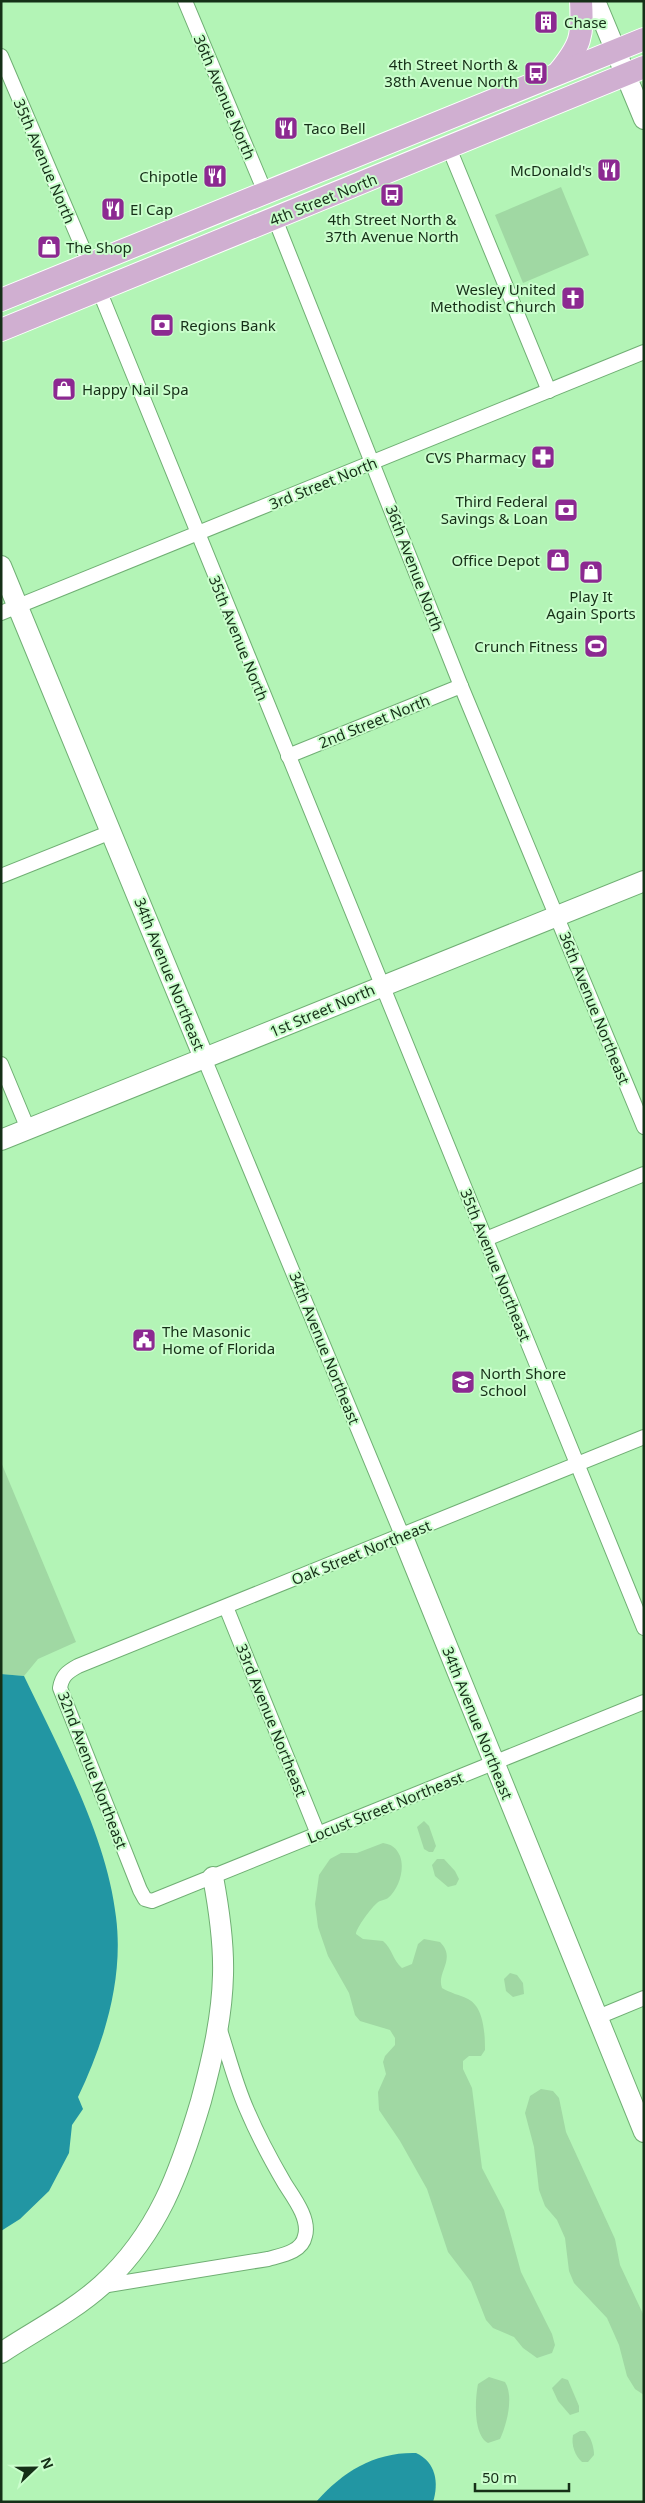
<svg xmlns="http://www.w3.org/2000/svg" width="645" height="2503" viewBox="0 0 645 2503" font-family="'Noto Sans',sans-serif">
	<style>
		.green { fill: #a0d8a3 }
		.water { fill: #2296a3 }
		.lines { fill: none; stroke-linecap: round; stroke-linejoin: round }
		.street-casing { stroke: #70af74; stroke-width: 16 }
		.secondary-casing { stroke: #70af74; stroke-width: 22 }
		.primary-casing { stroke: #fff; stroke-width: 24 }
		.street { stroke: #fff; stroke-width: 14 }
		.secondary { stroke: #fff; stroke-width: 20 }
		.primary { stroke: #d0afd1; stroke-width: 22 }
		.labels { text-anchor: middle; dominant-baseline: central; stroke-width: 4; stroke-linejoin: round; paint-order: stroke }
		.poi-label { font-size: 15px; fill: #152f17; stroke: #cafecc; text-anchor: start }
		.street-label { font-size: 15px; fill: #152f17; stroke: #cafecc }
	</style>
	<rect width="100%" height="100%" fill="#b3f4b6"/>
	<g class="green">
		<path d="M561 187 589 255 523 283 495 215Z"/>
		<path d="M1 1462 76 1642 38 1659 24 1676 1 1674Z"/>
		<path d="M424 1821 429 1826 436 1846 433 1852H429L424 1849 417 1827Z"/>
		<path d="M383 1843C392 1845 396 1847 400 1856 405 1869 399 1889 388 1898 385 1900 380 1900 377 1903 372 1907 356 1928 356 1934L363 1939 383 1941C392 1948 393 1961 402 1968L412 1964 418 1944 424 1939 440 1942C457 1959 436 1972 442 1988 450 1993 460 1995 468 1999 484 2007 485 2034 485 2050L481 2056H469L463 2061V2069L472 2088 482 2168 504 2210 521 2272 552 2334 555 2345 552 2353 537 2358 523 2348 514 2337 493 2328 486 2320 471 2282 448 2252 427 2189 400 2141 379 2110 378 2092 386 2074 383 2062 385 2056 395 2045V2038L390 2030 360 2021 355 2015 349 1993 328 1956 318 1927 315 1904 319 1875 330 1859 341 1853H357Z"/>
		<path d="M437 1859H444L455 1871 459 1879 456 1885 448 1887 435 1876 432 1865Z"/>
		<path d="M510 1973 517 1975 523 1983 524 1994 513 1997 506 1991 504 1979Z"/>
		<path d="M541 2089 553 2091 559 2098 566 2132 615 2239 620 2265 644 2316V2395L635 2389 627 2376 619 2345 607 2318 574 2283 569 2271 565 2238 557 2220 545 2206 539 2190 534 2147 525 2113 530 2096Z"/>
		<path d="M489 2377 505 2382C514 2396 507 2424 500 2439L488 2443C473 2435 475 2399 478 2384Z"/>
		<path d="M562 2378 568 2380 579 2406V2412L570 2415 558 2401 552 2388Z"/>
		<path d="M580 2431H585C591 2437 594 2447 594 2455L588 2462H582C575 2456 571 2445 573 2435Z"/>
	</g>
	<g class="water">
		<path d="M1 1674 24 1676C59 1749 107 1837 116 1917 124 1979 104 2043 78 2097L83 2109 72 2125 69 2153 49 2191 20 2219 1 2231Z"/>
		<path d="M416 2453C436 2462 439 2483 433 2502H316C343 2471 375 2452 416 2453Z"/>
	</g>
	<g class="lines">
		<g class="street-casing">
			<g id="street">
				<path d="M185 1 265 192"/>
				<path d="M1 56 90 265"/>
				<path d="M449 148 549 391"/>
				<path d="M275 219 461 686 644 1127"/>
				<path d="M99 290 644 1628"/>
				<path d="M1 613 644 352"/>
				<path d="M288 756 461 686"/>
				<path d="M1 876 111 832"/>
				<path d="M204 1058 402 1535"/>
				<path d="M1 1064 28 1129"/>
				<path d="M486 1239 644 1174"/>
				<path d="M644 1437 78 1666C67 1672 62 1676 60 1688L140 1890 145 1899 152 1901 644 1702"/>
				<path d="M226 1607 318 1834"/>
				<path d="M598 2017 644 1998"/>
				<path d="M102 2286 268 2259C282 2255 302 2252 305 2236 310 2219 294 2198 285 2184 271 2160 258 2136 247 2110 235 2083 228 2054 219 2027"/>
			</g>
		</g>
		<g class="secondary-casing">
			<g id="secondary">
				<path d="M595 1 644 119"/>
				<path d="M1 566 204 1058"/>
				<path d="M1 1140 644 881"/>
				<path d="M402 1535 644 2132"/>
				<path d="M1 2353C34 2331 72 2312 102 2285 158 2234 180 2172 201 2101 212 2060 222 2018 223 1975 224 1942 219 1909 213 1877"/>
			</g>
		</g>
		<g class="primary-casing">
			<g id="primary">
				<path d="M558 73C581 45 583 37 581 1"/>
				<path d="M1 300 644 39"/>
				<path d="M1 330 644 67"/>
			</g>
		</g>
		<use href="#street" class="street"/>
		<use href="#secondary" class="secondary"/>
		<use href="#primary" class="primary"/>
	</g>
	<defs>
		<g id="building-square" transform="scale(1.25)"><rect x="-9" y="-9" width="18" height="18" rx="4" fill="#8c2991" stroke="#cafecc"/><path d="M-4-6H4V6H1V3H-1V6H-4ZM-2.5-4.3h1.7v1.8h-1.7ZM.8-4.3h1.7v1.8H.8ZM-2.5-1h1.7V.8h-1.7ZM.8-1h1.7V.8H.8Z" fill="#fff"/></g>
		<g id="bus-square" transform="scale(1.25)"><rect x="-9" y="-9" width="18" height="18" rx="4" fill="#8c2991" stroke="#cafecc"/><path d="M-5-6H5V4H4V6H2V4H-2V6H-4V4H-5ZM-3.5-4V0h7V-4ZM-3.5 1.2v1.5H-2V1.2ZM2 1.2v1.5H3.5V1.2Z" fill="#fff"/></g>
		<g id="restaurant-square" transform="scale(1.25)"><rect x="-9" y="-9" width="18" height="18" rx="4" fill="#8c2991" stroke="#cafecc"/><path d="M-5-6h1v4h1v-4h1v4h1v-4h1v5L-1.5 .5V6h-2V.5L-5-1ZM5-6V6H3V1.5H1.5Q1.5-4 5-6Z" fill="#fff"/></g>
		<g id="shop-square" transform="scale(1.25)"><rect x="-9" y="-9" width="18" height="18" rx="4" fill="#8c2991" stroke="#cafecc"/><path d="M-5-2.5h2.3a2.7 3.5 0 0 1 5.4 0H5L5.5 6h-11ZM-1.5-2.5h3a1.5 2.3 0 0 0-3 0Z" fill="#fff"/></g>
		<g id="church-square" transform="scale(1.25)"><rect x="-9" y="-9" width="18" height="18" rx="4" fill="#8c2991" stroke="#cafecc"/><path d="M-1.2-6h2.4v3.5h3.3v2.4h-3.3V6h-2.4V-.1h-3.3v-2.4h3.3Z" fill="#fff"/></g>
		<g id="bank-square" transform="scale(1.25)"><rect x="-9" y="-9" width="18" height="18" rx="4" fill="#8c2991" stroke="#cafecc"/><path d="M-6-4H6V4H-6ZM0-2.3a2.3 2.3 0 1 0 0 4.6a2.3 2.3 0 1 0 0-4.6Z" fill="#fff"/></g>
		<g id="pharmacy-square" transform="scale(1.25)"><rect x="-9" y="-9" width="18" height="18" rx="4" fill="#8c2991" stroke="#cafecc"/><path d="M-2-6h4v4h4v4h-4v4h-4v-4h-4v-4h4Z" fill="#fff"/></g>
		<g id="stadium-square" transform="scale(1.25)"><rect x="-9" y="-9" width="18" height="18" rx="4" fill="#8c2991" stroke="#cafecc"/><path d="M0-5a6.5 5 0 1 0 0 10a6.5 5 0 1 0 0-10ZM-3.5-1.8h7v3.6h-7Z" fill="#fff"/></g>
		<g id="civic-square" transform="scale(1.25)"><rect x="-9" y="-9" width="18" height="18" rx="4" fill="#8c2991" stroke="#cafecc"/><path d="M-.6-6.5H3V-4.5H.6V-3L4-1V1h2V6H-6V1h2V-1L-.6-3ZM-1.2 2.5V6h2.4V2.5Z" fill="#fff"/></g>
		<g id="school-square" transform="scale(1.25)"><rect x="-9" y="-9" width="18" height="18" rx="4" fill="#8c2991" stroke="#cafecc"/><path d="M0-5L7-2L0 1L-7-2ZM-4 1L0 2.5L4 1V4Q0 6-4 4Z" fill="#fff"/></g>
	</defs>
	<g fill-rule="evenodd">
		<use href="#building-square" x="546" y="22"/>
		<use href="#bus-square" x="536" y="73"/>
		<use href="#restaurant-square" x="286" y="128"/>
		<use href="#restaurant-square" x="609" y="170"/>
		<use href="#restaurant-square" x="215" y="176"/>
		<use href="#bus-square" x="392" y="195"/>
		<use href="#restaurant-square" x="113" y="209"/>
		<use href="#shop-square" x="49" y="247"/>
		<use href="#church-square" x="573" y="298"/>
		<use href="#bank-square" x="162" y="325"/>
		<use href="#shop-square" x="64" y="389"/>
		<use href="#pharmacy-square" x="543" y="457"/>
		<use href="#bank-square" x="566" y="510"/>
		<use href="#shop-square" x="558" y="560"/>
		<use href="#shop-square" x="591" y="572"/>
		<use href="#stadium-square" x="596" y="646"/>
		<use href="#civic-square" x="144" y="1340"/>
		<use href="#school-square" x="463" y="1382"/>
	</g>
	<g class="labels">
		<g class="poi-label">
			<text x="564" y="22">Chase</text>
			<text x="518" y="64" text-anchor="end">4th Street North &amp;<tspan x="518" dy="17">38th Avenue North</tspan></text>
			<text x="304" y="128">Taco Bell</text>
			<text x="592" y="170" text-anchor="end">McDonald's</text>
			<text x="198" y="176" text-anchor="end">Chipotle</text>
			<text x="130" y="209">El Cap</text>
			<text x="392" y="219" text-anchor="middle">4th Street North &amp;<tspan x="392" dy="17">37th Avenue North</tspan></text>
			<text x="66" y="247">The Shop</text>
			<text x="556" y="289" text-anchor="end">Wesley United<tspan x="556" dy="17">Methodist Church</tspan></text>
			<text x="180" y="325">Regions Bank</text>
			<text x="82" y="389">Happy Nail Spa</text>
			<text x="526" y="457" text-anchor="end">CVS Pharmacy</text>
			<text x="548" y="501" text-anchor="end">Third Federal<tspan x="548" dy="17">Savings &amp; Loan</tspan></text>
			<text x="540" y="560" text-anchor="end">Office Depot</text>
			<text x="591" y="596" text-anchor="middle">Play It<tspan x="591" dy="17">Again Sports</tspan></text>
			<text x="578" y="646" text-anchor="end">Crunch Fitness</text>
			<text x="162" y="1331">The Masonic<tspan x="162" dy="17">Home of Florida</tspan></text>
			<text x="480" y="1373">North Shore<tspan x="480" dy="17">School</tspan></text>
		</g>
		<g class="street-label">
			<text transform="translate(225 97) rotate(67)">36th Avenue North</text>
			<text transform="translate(45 161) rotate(67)">35th Avenue North</text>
			<text transform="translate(323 199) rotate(-22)">4th Street North</text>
			<text transform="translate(323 483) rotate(-22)">3rd Street North</text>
			<text transform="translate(415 568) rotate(69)">36th Avenue North</text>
			<text transform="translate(239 638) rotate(68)">35th Avenue North</text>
			<text transform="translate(374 721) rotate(-22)">2nd Street North</text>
			<text transform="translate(170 974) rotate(68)">34th Avenue Northeast</text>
			<text transform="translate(595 1008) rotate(68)">36th Avenue Northeast</text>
			<text transform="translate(322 1010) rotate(-23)">1st Street North</text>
			<text transform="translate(496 1265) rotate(68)">35th Avenue Northeast</text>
			<text transform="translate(325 1348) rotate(68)">34th Avenue Northeast</text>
			<text transform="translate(361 1552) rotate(-22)">Oak Street Northeast</text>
			<text transform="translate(272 1720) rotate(68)">33rd Avenue Northeast</text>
			<text transform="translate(478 1723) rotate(68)">34th Avenue Northeast</text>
			<text transform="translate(93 1770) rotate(69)">32nd Avenue Northeast</text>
			<text transform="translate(385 1807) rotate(-22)">Locust Street Northeast</text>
		</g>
	</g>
	<rect width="645" height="2503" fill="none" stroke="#152f17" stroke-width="5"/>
	<g transform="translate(35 2468) rotate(68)" stroke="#cafecc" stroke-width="4" paint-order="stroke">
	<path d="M0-4L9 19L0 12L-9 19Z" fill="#152f17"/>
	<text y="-8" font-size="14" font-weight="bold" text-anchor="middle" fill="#152f17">N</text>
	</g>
	<path d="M475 2483v8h94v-8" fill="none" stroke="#152f17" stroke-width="2.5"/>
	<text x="482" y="2483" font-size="15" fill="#152f17" stroke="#cafecc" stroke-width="4" paint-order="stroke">50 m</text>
</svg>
